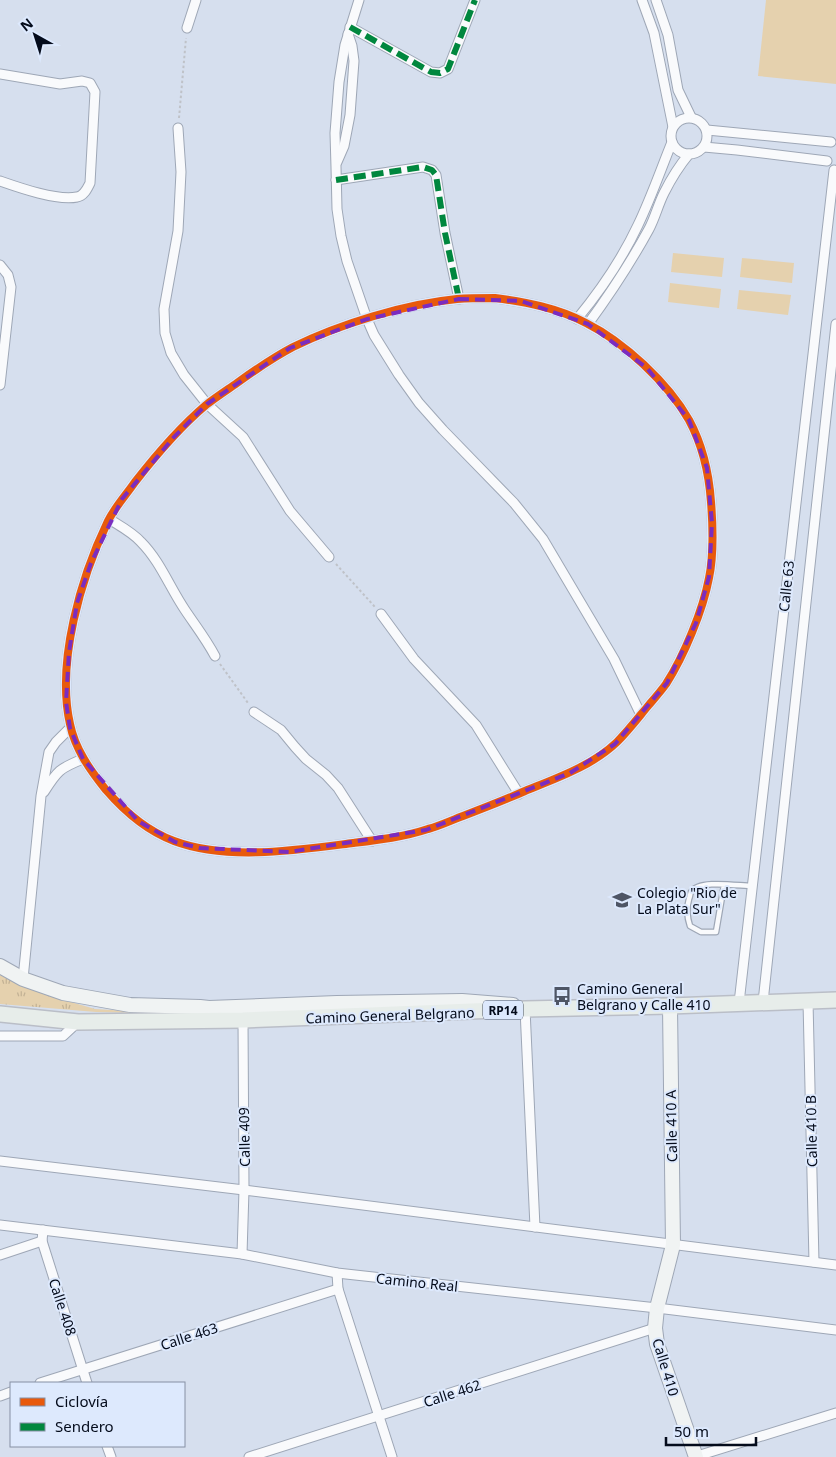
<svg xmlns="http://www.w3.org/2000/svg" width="836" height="1457" viewBox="0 0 836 1457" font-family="'Noto Sans',sans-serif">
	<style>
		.grass { fill: url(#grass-tufts) }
		.green { fill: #e5d1ae }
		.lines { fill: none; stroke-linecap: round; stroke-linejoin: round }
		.lane-casing { stroke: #9ea7b6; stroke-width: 7 }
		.street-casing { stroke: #9ea7b6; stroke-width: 11 }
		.secondary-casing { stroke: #9ea7b6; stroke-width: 16 }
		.primary-casing { stroke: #babec7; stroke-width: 18 }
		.path { stroke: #bfc2c8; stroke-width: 2; stroke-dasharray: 2.5 2.5; stroke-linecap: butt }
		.lane { stroke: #f9fafc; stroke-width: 4.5 }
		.street { stroke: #f9fafc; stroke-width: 9 }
		.secondary { stroke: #f0f3f3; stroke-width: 14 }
		.primary { stroke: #e7edea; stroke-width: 15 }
		.quiet { stroke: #00873e; stroke-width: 6; stroke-dasharray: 12 6; stroke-linecap: butt }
		.cycleway-casing { stroke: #dde9fd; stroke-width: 11 }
		.cycleway { stroke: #e8590c; stroke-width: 8 }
		.marked { fill: none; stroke: #7b2cbf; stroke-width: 4; stroke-dasharray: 10 6; stroke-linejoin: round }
		.labels { text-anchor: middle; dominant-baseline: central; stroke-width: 4; stroke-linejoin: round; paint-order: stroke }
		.shield { fill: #dde9fd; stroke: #454e5f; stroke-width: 1 }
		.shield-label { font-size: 12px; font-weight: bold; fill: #040b1b }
		.street-label { font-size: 14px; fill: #040b1b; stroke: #dde9fd }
		.poi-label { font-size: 14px; fill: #040b1b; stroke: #dde9fd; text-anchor: start }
	</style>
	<defs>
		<pattern id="grass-tufts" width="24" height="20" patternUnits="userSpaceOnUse" patternTransform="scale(1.25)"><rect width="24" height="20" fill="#e5d1ae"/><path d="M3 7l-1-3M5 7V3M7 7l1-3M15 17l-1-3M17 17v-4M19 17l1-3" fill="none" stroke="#c3b295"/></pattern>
	</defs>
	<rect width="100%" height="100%" fill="#d6dfee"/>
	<path class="grass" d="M0 975 47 995 95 1009 178 1014 96 1012 0 1004Z"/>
	<g class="green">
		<path d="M766 0H836V84L758 76Z"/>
		<path d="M673 253 724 258 722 277 671 272Z"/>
		<path d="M742 258 794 263 792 283 740 277Z"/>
		<path d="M670 283 721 289 719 308 668 302Z"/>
		<path d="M739 290 791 295 788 315 737 309Z"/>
	</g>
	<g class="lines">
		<g class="lane-casing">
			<path id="lane" d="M724 885 716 932H701L690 926C687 917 686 909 689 899 690 897 690 894 691 892 699 879 739 886 752 886"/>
		</g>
		<g class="street-casing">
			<g id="street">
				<path d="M359 0 345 45 339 82 335 133 336 167 337 209 341 236 347 261 367 319 374 335 399 375 419 403 443 430 514 503 543 539 614 659 641 715"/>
				<path d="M642 0 654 33 673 127"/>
				<path d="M656 0 668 35 678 90 691 117"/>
				<path d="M350 27 431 72 440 73 448 69 475 0"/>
				<path d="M187 28 196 0"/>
				<path d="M0 74 60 84 82 81 90 83 95 92 90 183C87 189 84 196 77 197 57 201 20 188 0 181"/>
				<circle cx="689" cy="136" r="18"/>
				<path d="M178 128 181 172 178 231 164 309 165 333 171 353 184 375 207 404 243 437 290 511 329 557"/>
				<path d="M707 130 831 142"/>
				<path d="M704 147 737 150 827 161"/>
				<path d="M337 162 344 146 350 115 354 61 352 46 348 34"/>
				<path d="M336 180 423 167 432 170 436 175 445 233 459 299"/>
				<path d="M0 265 8 275 11 287 0 385"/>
				<path d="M495 298C526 302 558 308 586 323 624 342 668 383 689 420 703 446 709 473 711 502 713 527 714 554 709 578 703 610 684 656 666 684 661 691 654 699 648 706 638 718 628 731 617 742 592 766 557 778 525 791 505 800 484 808 463 816 452 820 440 826 428 829 404 837 378 840 353 843 298 850 227 861 174 841 147 831 125 812 106 790 90 770 75 749 70 724 56 662 81 577 108 521 115 507 126 495 135 482 156 455 180 427 206 405 216 397 227 390 237 383 255 370 274 357 293 347 340 324 405 304 457 299 469 298 482 298 495 298Z"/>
				<path d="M577 319C601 290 622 259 638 225 651 198 661 169 672 142"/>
				<path d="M588 324C610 294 631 262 649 229 655 218 658 205 664 193 671 179 679 166 689 154"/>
				<path d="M109 519C120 526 132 532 141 542 160 561 170 588 185 610 195 625 206 639 215 656"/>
				<path d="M381 614 414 659 476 725 519 794"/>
				<path d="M254 712 281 730 295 747 306 759 326 775 338 788 372 841"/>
				<path d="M44 792C57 771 60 768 83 759"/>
				<path d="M23 979 41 796 49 752 56 742 70 728"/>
				<path d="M808 1001 814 1262"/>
				<path d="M763 1002 836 324"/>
				<path d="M739 1003 834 170"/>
				<path d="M525 1009 535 1227"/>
				<path d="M0 1036H63L78 1022"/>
				<path d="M0 1161 244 1190 836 1265"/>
				<path d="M0 1225 242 1254 337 1273 657 1308 836 1330"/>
				<path d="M43 1230 42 1241 87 1383"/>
				<path d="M242 1254 244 1190 243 1020"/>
				<path d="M0 1255 42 1241"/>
				<path d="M337 1273 338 1289 392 1457"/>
				<path d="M40 1383 338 1289"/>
				<path d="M0 1396 11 1392"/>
				<path d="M107 1446 111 1457"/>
				<path d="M249 1457 655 1328"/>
				<path d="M694 1457 836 1413"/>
			</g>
		</g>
		<g class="secondary-casing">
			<g id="secondary">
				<path d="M0 966 23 979 63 993 130 1005 200 1007 209 1008 214 1015"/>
				<path d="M670 1006 673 1245 657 1308 655 1328 657 1344 696 1457"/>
				<path d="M209 1008 337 1003 462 1001 513 1005"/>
			</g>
		</g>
		<g class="primary-casing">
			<path id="primary" d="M0 1014 78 1022 243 1020 525 1009 670 1006 836 1000"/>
		</g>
		<g class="path">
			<path d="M179 118 186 38"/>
			<path d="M336 564 375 607"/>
			<path d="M220 664 248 703"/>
		</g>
		<use href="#lane" class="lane"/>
		<use href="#street" class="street"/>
		<use href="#secondary" class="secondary"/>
		<use href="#primary" class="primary"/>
		<g class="quiet">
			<path d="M350 27 431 72 440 73 448 69 475 0"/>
			<path d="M336 180 423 167 432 170 436 175 445 233 459 299"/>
		</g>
		<g class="cycleway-casing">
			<path id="cycleway" d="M495 298C526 302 558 308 586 323 624 342 668 383 689 420 703 446 709 473 711 502 713 527 714 554 709 578 703 610 684 656 666 684 661 691 654 699 648 706 638 718 628 731 617 742 592 766 557 778 525 791 505 800 484 808 463 816 452 820 440 826 428 829 404 837 378 840 353 843 298 850 227 861 174 841 147 831 125 812 106 790 90 770 75 749 70 724 56 662 81 577 108 521 115 507 126 495 135 482 156 455 180 427 206 405 216 397 227 390 237 383 255 370 274 357 293 347 340 324 405 304 457 299 469 298 482 298 495 298Z"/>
		</g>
		<use href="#cycleway" class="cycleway"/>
	</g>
	<path class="marked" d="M459 299 521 301 588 324 647 368 689 420 707 468 712 523 709 577 696 623 667 683 615 744 570 773 426 830 289 852 200 848 175 842 138 821 83 759 70 728 66 702 69 652 77 603 91 563 122 499 174 437 207 404 290 348 367 319Z"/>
	<defs>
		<g id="school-bare" transform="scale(1.5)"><path d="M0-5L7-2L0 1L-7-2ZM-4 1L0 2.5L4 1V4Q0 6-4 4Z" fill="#4e5565" stroke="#dde9fd" stroke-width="2.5" paint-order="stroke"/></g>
		<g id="bus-bare" transform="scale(1.5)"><path d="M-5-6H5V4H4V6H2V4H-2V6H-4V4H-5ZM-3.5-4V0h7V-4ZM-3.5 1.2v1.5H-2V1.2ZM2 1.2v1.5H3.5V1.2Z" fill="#4e5565" stroke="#dde9fd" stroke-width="2.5" paint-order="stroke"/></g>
	</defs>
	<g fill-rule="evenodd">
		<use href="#school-bare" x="622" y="900"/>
		<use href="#bus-bare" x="562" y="996"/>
	</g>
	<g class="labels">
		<rect class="shield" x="483" y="1000.5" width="40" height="19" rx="4"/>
		<g class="shield-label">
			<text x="503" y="1010">RP14</text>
		</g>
		<g class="street-label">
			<text transform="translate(786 586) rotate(-84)">Calle 63</text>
			<text transform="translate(390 1015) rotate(-2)">Camino General Belgrano</text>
			<text transform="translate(671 1126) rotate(-91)">Calle 410 A</text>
			<text transform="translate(811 1131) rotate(-91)">Calle 410 B</text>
			<text transform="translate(244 1137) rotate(-91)">Calle 409</text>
			<text transform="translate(417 1282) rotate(6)">Camino Real</text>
			<text transform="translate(63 1307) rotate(72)">Calle 408</text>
			<text transform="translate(189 1336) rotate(-18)">Calle 463</text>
			<text transform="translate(666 1367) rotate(73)">Calle 410</text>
			<text transform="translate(452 1393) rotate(-18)">Calle 462</text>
		</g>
		<g class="poi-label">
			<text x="637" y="892">Colegio "Rio de<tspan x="637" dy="16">La Plata Sur"</tspan></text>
			<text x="577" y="988">Camino General<tspan x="577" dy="16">Belgrano y Calle 410</tspan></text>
		</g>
	</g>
	<rect x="10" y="1382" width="175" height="65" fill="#dde9fd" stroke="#8690a3"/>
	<rect x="20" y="1398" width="25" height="8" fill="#e8590c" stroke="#8690a3"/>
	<text x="55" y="1407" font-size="15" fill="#040b1b">Ciclovía</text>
	<rect x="20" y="1423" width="25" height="8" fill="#00873e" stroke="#8690a3"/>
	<text x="55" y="1432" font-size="15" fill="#040b1b">Sendero</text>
	<g transform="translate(35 35) rotate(321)" stroke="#dde9fd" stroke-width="4" paint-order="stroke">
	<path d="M0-4L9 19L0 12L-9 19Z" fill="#040b1b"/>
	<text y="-8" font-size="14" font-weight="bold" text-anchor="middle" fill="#040b1b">N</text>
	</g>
	<path d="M666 1437v8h90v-8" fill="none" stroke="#040b1b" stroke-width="2.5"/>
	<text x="674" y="1437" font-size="15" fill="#040b1b" stroke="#dde9fd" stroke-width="4" paint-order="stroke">50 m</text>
</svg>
